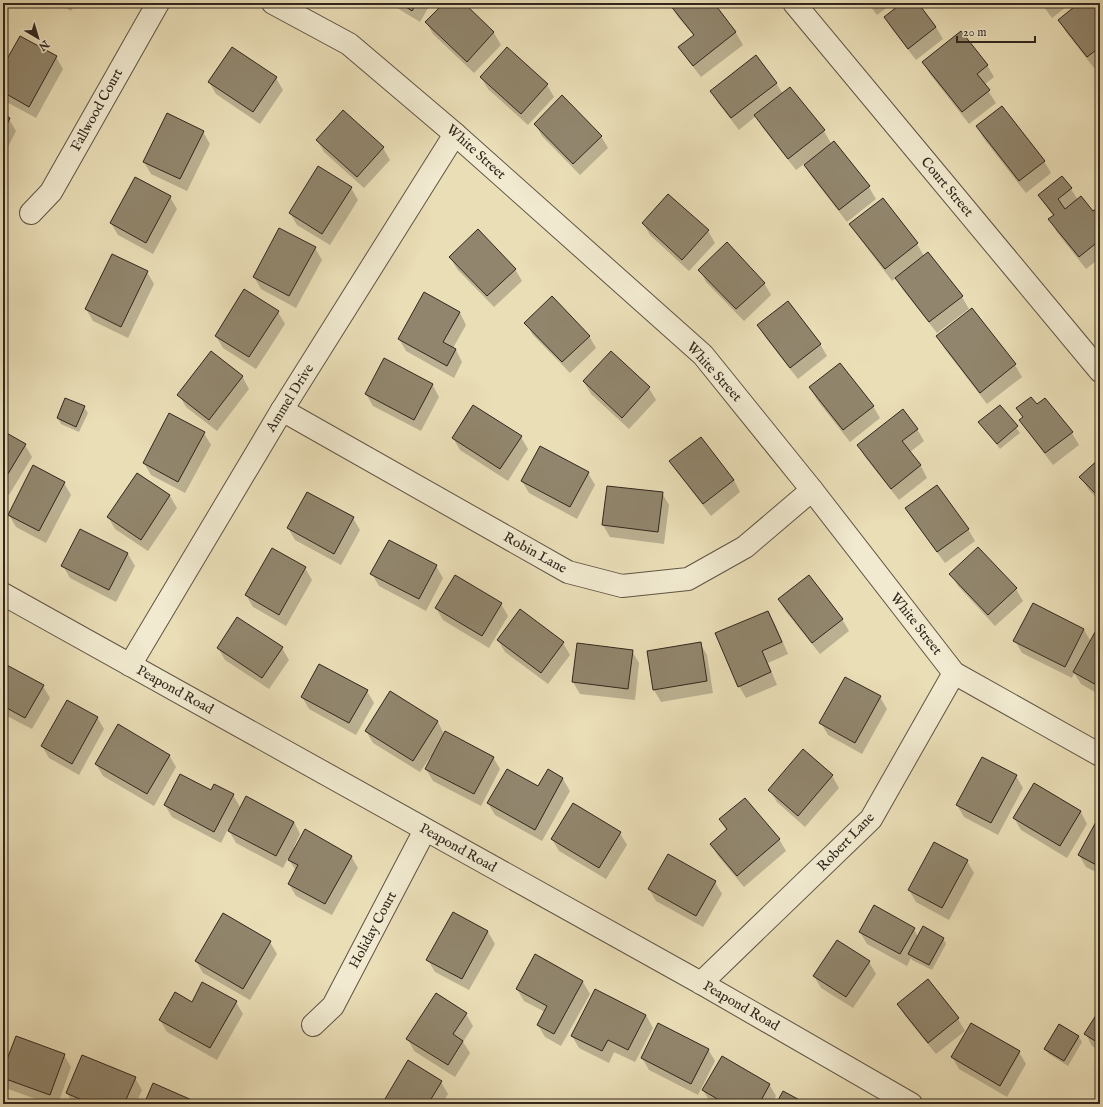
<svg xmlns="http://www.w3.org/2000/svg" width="1103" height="1107" viewBox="0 0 1103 1107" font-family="'IM FELL English',serif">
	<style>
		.shadow { fill: #0003 }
		.building { fill: #91866d; stroke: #31261d }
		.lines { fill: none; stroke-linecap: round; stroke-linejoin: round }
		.street-casing { stroke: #5f5444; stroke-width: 24 }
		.street { stroke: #f1ead0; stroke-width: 22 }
		.labels { text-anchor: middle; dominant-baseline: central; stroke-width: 3.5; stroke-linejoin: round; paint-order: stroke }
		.street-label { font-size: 14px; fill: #31261d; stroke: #f1ead0 }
	</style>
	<rect width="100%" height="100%" fill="#eadeb7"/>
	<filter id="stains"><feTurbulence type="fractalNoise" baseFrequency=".005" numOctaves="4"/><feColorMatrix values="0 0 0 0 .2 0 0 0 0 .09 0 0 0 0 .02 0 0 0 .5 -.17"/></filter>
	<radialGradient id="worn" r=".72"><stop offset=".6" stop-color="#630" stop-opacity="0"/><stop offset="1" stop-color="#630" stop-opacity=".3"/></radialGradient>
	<g class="shadow">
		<path d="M58 3H76L71 11Z"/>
		<path d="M389 3H431L420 22Z"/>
		<path d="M445 3H462L494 33 501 45 474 73 433 34 426 22Z"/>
		<path d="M674 3H712L736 33 743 45 701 77 687 59 680 47 694 36 678 17 671 5Z"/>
		<path d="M868 3H893L877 15Z"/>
		<path d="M903 3H917L936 27 943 39 916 60 892 29 885 17Z"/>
		<path d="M1041 3H1071L1052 18Z"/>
		<path d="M1081 3H1100V64L1094 68 1066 32 1059 20Z"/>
		<path d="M507 49 547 85 554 97 528 125 488 89 481 77Z"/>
		<path d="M56 57 63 69 36 118 3 100V68Z"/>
		<path d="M923 62 987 65 994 77 984 85 996 103 969 124 930 74Z"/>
		<path d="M276 78 283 90 260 124 216 94 209 82Z"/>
		<path d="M776 83 783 94 790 88 824 131 832 145 834 143 869 187 876 199 847 222 812 177 804 164 796 170 762 127 756 116 739 130 718 103 711 91Z"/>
		<path d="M3 115 9 119 16 131 3 157Z"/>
		<path d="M535 124 601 136 608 148 580 175 542 136Z"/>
		<path d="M977 127 1044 161 1051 173 1026 193 984 139Z"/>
		<path d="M203 132 210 144 187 191 151 174 144 162Z"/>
		<path d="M317 140 383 148 390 160 364 188 324 152Z"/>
		<path d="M135 178 170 197 177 209 153 254 118 235 111 223Z"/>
		<path d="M1062 178 1071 189 1078 200 1093 213 1100 207V258L1086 269 1056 231 1050 219 1053 216 1039 196Z"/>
		<path d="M351 188 358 200 330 245 297 225 290 213Z"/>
		<path d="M668 195 708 231 715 243 689 271 650 235 643 223Z"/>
		<path d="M883 199 917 244 924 256 962 297 969 309 937 333 903 290 896 278 892 281 858 236 851 224Z"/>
		<path d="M315 248 322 260 296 308 261 289 254 277Z"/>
		<path d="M112 255 147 272 154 284 128 338 93 321 86 309Z"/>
		<path d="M450 257 515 269 522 281 494 307 457 269Z"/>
		<path d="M700 270 764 283 771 295 744 321 706 282Z"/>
		<path d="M971 309 1015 365 1022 377 987 404 944 348 937 336Z"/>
		<path d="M278 312 285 324 256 369 223 348 216 336Z"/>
		<path d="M460 313 466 325 453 348 456 350 462 362 454 378 406 351 399 339Z"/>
		<path d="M526 323 589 336 596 348 570 373 533 335Z"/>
		<path d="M758 325 820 344 827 356 798 379 765 337Z"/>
		<path d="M611 352 649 388 656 400 629 429 591 394 584 382Z"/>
		<path d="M242 376 249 389 217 431 186 407 179 395Z"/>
		<path d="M432 384 439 397 421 431 373 406 366 394Z"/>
		<path d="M810 388 873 406 880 418 850 442 817 400Z"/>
		<path d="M66 399 84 407 88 413 79 432 61 424 58 418Z"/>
		<path d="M1000 406 1020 433 1000 449 980 423Z"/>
		<path d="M1018 408 1072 433 1079 445 1053 465 1028 432 1021 420 1023 418Z"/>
		<path d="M917 429 924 441 910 452 921 466 927 478 899 500 865 457 858 445Z"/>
		<path d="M3 432 25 445 32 457 9 495 3 492Z"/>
		<path d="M204 433 211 445 185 493 151 475 144 463Z"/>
		<path d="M521 437 528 449 508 481 460 450 453 438Z"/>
		<path d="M700 438 734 480 740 492 711 516 678 473 671 461Z"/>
		<path d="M1100 459V502L1088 489 1081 477Z"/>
		<path d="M34 467 64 483 71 495 46 543 16 527 9 515Z"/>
		<path d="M588 473 595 485 577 519 529 493 522 481Z"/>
		<path d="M137 474 170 496 177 508 148 551 115 529 108 517Z"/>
		<path d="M662 493 669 505 664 544 610 537 603 525Z"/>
		<path d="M906 508 968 529 975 541 945 563 913 520Z"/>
		<path d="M353 518 360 530 341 565 295 540 288 528Z"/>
		<path d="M81 530 128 554 135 566 116 602 70 578 63 566Z"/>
		<path d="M436 566 443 578 426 611 379 586 372 574Z"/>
		<path d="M305 568 312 580 286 626 253 607 246 595Z"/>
		<path d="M951 574 1016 589 1023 601 995 626 958 586Z"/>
		<path d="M455 576 501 604 508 616 489 648 443 620 436 608Z"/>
		<path d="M779 600 842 619 849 631 820 654 786 612Z"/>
		<path d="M768 612 775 624 788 654 768 663 777 685 746 698 739 686Z"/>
		<path d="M1100 625V695L1081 684 1074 673 1072 678 1022 653 1015 641 1084 630 1091 642Z"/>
		<path d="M498 640 563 643 570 655 548 684 505 652Z"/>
		<path d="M700 643 707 655 713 693 661 702 654 690 648 652Z"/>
		<path d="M218 648H282L289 660 269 689 225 660Z"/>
		<path d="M632 651 639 663 635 700 580 694 573 682Z"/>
		<path d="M3 664 43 686 50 698 32 729 3 714Z"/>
		<path d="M367 691 374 703 356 735 309 709 302 697Z"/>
		<path d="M390 692 438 722 444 734 493 757 500 769 481 806 433 781 426 769 432 757 431 756 420 772 373 743 366 731Z"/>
		<path d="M880 697 887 709 862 754 828 735 821 723Z"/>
		<path d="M97 717 104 729 79 775 49 758 42 746Z"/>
		<path d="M169 755 176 767 154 806 103 776 96 764Z"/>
		<path d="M548 771 563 779 570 791 542 841 495 815 488 803 539 788Z"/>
		<path d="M832 776 839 788 805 827 777 802 770 790Z"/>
		<path d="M1016 776 1023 788 998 835 964 817 957 805Z"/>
		<path d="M1034 784 1081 812 1087 824 1067 858 1021 830 1014 818Z"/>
		<path d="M211 791 233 795 240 807 235 816 236 817 294 822 300 834 294 847 295 848 351 856 358 868 332 915 296 896 289 884 296 871 288 858 283 868 236 843 228 829 221 843 172 817 165 805Z"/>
		<path d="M745 799 779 839 786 851 744 887 718 856 711 844 727 831 720 820Z"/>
		<path d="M1100 823V874L1086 867 1079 855Z"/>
		<path d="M620 833 627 845 606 879 559 851 552 839Z"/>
		<path d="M967 861 974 873 949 920 916 902 909 890Z"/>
		<path d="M715 882 722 894 703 927 656 901 649 889Z"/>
		<path d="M453 913 488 932 495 944 469 990 435 972 428 960Z"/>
		<path d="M914 929 918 937 943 938 946 944 932 970 912 960 911 958 907 966 867 944 860 932Z"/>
		<path d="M270 942 277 954 250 1000 203 973 196 961Z"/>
		<path d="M535 956 583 982 590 994 561 1046 545 1037 538 1025 545 1012 524 1001 517 989Z"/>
		<path d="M869 962 876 974 853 1008 821 988 814 976Z"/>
		<path d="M236 1002 243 1014 217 1060 167 1032 160 1020 192 1003Z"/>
		<path d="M898 1004 958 1019 965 1031 936 1054 905 1016Z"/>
		<path d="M1100 1011V1051L1092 1046 1086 1034Z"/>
		<path d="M466 1014 473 1026 463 1042 470 1053 455 1077 414 1051 408 1039Z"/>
		<path d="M646 1015 653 1028 635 1062 614 1052 609 1063 579 1048 572 1036Z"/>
		<path d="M971 1024 1019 1052 1026 1064 1007 1097 959 1069 952 1057Z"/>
		<path d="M1060 1025 1079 1037 1082 1042 1068 1066 1049 1054 1045 1049Z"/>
		<path d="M3 1039 7 1046 3 1053Z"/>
		<path d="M708 1049 715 1061 698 1095 649 1070 642 1058Z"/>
		<path d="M64 1055 71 1067 58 1104H50L8 1089 3 1079V1072Z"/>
		<path d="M135 1078 142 1090 136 1104H73L67 1093Z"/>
		<path d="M441 1082 448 1094 442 1104H383Z"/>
		<path d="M769 1084 776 1096 772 1104H713L710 1102 703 1090Z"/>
	</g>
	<g class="building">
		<path d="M400 3H417L412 11Z"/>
		<path d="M444 3H464L494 32 467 62 425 22Z"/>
		<path d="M672 3H714L736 32 693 66 678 47 694 35 670 5Z"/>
		<path d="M902 3H918L936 27 908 49 884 17Z"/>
		<path d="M1079 3H1100V47L1087 57 1058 20Z"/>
		<path d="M961 31 988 65 977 74 990 90 962 112 922 62Z"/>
		<path d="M20 36 57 56 29 107 3 92V66Z"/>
		<path d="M232 47 277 77 253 112 208 82Z"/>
		<path d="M507 47 548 84 521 114 480 77Z"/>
		<path d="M756 55 777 83 731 118 710 91Z"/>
		<path d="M790 87 825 130 788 159 754 115Z"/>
		<path d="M562 95 602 136 573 164 534 124Z"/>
		<path d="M1002 106 1045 161 1019 181 976 126Z"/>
		<path d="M343 110 384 147 357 177 316 140Z"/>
		<path d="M167 113 204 131 180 179 143 162Z"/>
		<path d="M3 114 10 118 3 132Z"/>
		<path d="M834 141 870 186 839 210 804 165Z"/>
		<path d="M318 166 352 187 322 234 289 213Z"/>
		<path d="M1062 176 1072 188 1058 199 1065 209 1081 196 1093 211 1100 206V240L1079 257 1048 219 1054 215 1038 195Z"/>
		<path d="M135 177 171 196 146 243 110 223Z"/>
		<path d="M668 194 709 230 682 260 642 223Z"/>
		<path d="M883 198 918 243 885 269 849 224Z"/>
		<path d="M279 228 316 247 289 296 253 277Z"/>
		<path d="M478 229 516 269 487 296 449 257Z"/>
		<path d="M727 242 765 283 736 309 698 270Z"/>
		<path d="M928 252 963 296 929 322 895 278Z"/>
		<path d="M112 254 148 271 121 327 85 309Z"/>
		<path d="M244 289 279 311 249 357 215 336Z"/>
		<path d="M424 292 460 312 443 342 456 349 447 366 398 339Z"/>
		<path d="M552 296 590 336 562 362 524 323Z"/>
		<path d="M788 301 821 344 790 368 757 325Z"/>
		<path d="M972 308 1016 364 980 393 936 336Z"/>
		<path d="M211 351 243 376 209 420 177 395Z"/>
		<path d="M611 351 650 387 622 418 583 381Z"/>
		<path d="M384 358 433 384 414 420 365 394Z"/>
		<path d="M840 363 874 406 843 430 809 387Z"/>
		<path d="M1031 397 1037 404 1045 398 1073 432 1045 453 1019 420 1023 417 1016 408Z"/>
		<path d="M65 398 85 406 76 427 57 418Z"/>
		<path d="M473 405 522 436 500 469 452 438Z"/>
		<path d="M1000 405 1018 426 997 444 978 422Z"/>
		<path d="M903 409 918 429 902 441 921 465 891 489 857 445Z"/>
		<path d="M169 413 205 432 178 482 143 463Z"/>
		<path d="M3 431 26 444 3 482Z"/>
		<path d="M701 437 734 480 703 504 669 461Z"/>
		<path d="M540 446 589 472 570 507 521 481Z"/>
		<path d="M1100 458V491L1096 494 1079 477Z"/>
		<path d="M33 465 65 482 39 531 8 515Z"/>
		<path d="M137 473 170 495 141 540 107 517Z"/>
		<path d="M937 485 969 529 937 552 905 508Z"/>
		<path d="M607 486 663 492 658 532 602 525Z"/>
		<path d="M307 492 354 517 334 554 287 528Z"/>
		<path d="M80 529 128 553 109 590 61 566Z"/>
		<path d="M389 540 437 565 419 599 370 574Z"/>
		<path d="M978 547 1017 588 988 615 949 574Z"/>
		<path d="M272 548 306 567 279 615 245 595Z"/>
		<path d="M455 575 502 603 482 636 435 608Z"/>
		<path d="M809 575 843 619 812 643 778 599Z"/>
		<path d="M1033 603 1084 629 1065 667 1013 641Z"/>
		<path d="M520 609 564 642 541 673 497 640Z"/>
		<path d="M768 611 782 642 762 651 771 672 738 687 715 633Z"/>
		<path d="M237 617 283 647 262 678 217 648Z"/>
		<path d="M1100 623V687L1073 672Z"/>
		<path d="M701 642 707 681 653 690 647 651Z"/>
		<path d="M577 643 633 650 628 689 572 682Z"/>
		<path d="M3 663 44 685 25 718 3 706Z"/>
		<path d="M319 664 368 690 349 723 301 697Z"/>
		<path d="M845 677 881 696 855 743 819 723Z"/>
		<path d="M390 691 438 721 413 761 365 731Z"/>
		<path d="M67 700 98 717 72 764 41 746Z"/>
		<path d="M118 724 170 755 147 794 95 764Z"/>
		<path d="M445 731 494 757 474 794 425 769Z"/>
		<path d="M803 749 833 775 798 816 768 790Z"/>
		<path d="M982 757 1017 775 991 823 956 805Z"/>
		<path d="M507 769 538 786 548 769 563 778 535 830 487 803Z"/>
		<path d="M180 774 211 790 214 784 234 794 214 832 164 805Z"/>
		<path d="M1034 783 1081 811 1060 846 1013 818Z"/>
		<path d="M246 796 294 822 276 856 228 831Z"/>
		<path d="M745 798 780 839 737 876 710 844 727 829 719 819Z"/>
		<path d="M573 803 621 832 599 868 551 839Z"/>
		<path d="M1097 820 1100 822V867L1078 855Z"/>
		<path d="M305 829 352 856 325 904 288 884 298 865 288 860Z"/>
		<path d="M934 842 968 860 942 908 908 890Z"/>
		<path d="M668 854 716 881 696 916 648 889Z"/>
		<path d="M874 905 915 928 900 954 859 932Z"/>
		<path d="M453 912 488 931 462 979 426 960Z"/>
		<path d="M223 913 271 941 243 989 195 961Z"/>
		<path d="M923 926 944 938 929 965 908 954Z"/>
		<path d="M837 940 870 961 846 997 813 976Z"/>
		<path d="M535 954 583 981 554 1034 537 1025 547 1006 516 989Z"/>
		<path d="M928 979 959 1018 928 1043 897 1004Z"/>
		<path d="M202 982 237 1001 210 1048 159 1020 175 992 192 1002Z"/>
		<path d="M595 989 646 1015 628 1050 608 1040 602 1051 571 1036Z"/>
		<path d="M436 993 467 1013 453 1034 463 1041 448 1065 406 1039Z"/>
		<path d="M1100 1009V1044L1084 1034Z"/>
		<path d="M658 1023 709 1049 691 1084 641 1058Z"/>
		<path d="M971 1023 1020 1051 1000 1086 951 1057Z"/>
		<path d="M1059 1024 1079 1036 1064 1061 1044 1049Z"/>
		<path d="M16 1036 65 1054 50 1095 3 1078V1070Z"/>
		<path d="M82 1055 136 1077 124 1104H91L66 1093Z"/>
		<path d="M722 1056 770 1084 759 1104H726L702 1090Z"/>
		<path d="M408 1060 442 1081 428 1104H382Z"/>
		<path d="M153 1083 201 1104H144Z"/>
		<path d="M783 1091 807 1104H776Z"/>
	</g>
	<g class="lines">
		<g class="street-casing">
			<g id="street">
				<path d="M273 3 349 44 455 134 703 355 812 490 954 673 1100 755"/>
				<path d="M794 3 1100 371"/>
				<path d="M31 213 51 192 158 3"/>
				<path d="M282 410 568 572 622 586 688 579 745 547 812 490"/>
				<path d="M3 594 701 983 911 1104"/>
				<path d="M130 665 282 410 455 134"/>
				<path d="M701 983 871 819 954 673"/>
				<path d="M313 1025 333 1006 425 830"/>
			</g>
		</g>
		<use href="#street" class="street"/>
	</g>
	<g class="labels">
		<g class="street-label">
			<text transform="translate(97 110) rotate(-61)">Fallwood Court</text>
			<text transform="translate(476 152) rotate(42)">White Street</text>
			<text transform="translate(947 187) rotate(50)">Court Street</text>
			<text transform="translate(714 372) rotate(48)">White Street</text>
			<text transform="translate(290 398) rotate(-58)">Ammel Drive</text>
			<text transform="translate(535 553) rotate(29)">Robin Lane</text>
			<text transform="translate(916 624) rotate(52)">White Street</text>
			<text transform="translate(175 690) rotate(29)">Peapond Road</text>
			<text transform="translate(846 842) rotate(-46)">Robert Lane</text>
			<text transform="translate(458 848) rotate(29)">Peapond Road</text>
			<text transform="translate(373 930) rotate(-62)">Holiday Court</text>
			<text transform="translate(741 1006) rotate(30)">Peapond Road</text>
		</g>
	</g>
	<rect width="1103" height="1107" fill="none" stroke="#eadeb7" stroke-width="16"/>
	<rect x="4" y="4" width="1095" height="1099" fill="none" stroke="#31261d" stroke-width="2"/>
	<rect x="8" y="8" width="1087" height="1091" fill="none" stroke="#31261d"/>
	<g transform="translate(38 38) rotate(142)" stroke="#f1ead0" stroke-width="3" paint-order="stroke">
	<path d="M0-3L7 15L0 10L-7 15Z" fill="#31261d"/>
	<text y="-6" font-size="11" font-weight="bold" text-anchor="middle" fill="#31261d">N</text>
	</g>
	<path d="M957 36v6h78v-6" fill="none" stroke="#31261d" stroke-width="2"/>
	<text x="963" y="36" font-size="12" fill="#31261d" stroke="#f1ead0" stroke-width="3" paint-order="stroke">20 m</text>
	<rect width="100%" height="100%" filter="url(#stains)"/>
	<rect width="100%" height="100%" fill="url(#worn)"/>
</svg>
